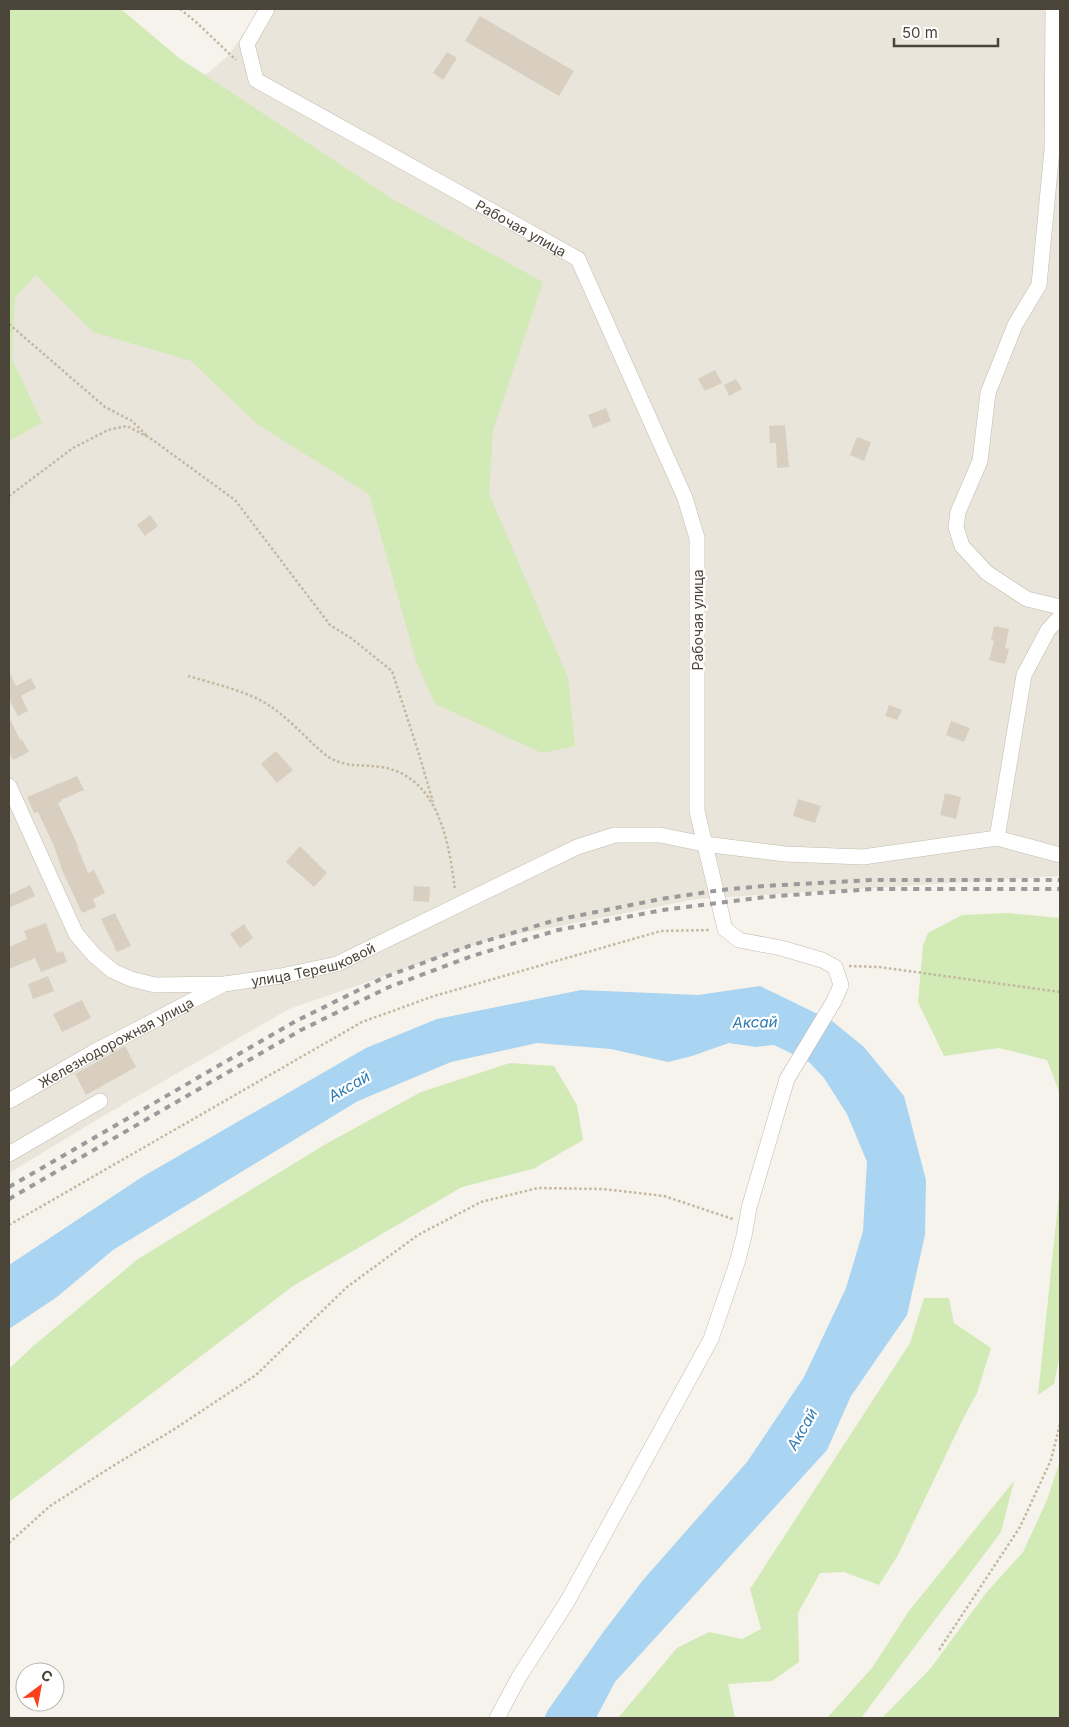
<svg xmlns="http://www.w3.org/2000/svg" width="1069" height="1727" viewBox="0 0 1069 1727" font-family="Inter,sans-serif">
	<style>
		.residential { fill: #eae5da }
		.green { fill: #d2eab5 }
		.water { fill: #a9d4f2 }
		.building { fill: #d8cfc1 }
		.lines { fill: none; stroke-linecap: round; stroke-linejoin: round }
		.minor-casing { stroke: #c2bbae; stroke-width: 16 }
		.path { stroke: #c4b79f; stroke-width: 2.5; stroke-dasharray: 2.5 2.5; stroke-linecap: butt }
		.minor { stroke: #fff; stroke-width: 15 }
		.rail { stroke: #9a9a9a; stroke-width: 4; stroke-dasharray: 6 6; stroke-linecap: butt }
		.labels { text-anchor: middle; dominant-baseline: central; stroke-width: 4.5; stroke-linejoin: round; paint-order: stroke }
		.street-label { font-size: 14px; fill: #4b4439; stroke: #fff }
		.water-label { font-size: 15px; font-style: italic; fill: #2e7ab2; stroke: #fff }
	</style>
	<rect width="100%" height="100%" fill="#f6f3ec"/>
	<path class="residential" d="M261 9H1060V876L697 899 492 939 289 1009 110 1112 9 1173V203L177 85 208 73 228 56Z"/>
	<g class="green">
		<path d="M9 9H121L179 58 391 198 543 282 493 430 489 494 568 678 575 746 542 753 435 704 416 661 369 494 257 424 191 361 93 332 36 275 15 297 12 359 42 423 9 441Z"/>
		<path d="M1008 913 1060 918V1094L1047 1060 999 1048 944 1056 918 1002 923 945 928 933 962 915Z"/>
		<path d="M510 1063 554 1066 577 1105 583 1140 533 1169 462 1187 293 1286 9 1502V1369L32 1347 138 1259 324 1145 421 1092Z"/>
		<path d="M1060 1185V1355L1054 1384 1038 1395Z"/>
		<path d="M924 1298H949L954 1323 991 1348 977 1393 963 1419 898 1555 879 1585 844 1572 820 1573 798 1613 799 1662 772 1681 728 1684 735 1718H618L677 1648 709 1632 742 1639 761 1629 750 1589 910 1343Z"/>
		<path d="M1060 1461V1718H882L931 1668 986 1593 1023 1552 1047 1500Z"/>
		<path d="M1014 1481 1001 1532 861 1718H827L872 1668 909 1611Z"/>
	</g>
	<path class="water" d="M760 986 832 1021 864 1047 904 1096 926 1180 925 1235 907 1315 851 1396 827 1450 615 1682 596 1718H544L548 1710 604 1631 643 1580 747 1462 804 1377 846 1288 863 1231 867 1162 847 1114 824 1078 809 1062 774 1045 756 1047 729 1043 692 1056 668 1062 611 1049 537 1043 451 1062 358 1101 113 1250 57 1297 9 1329V1265L142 1177 366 1048 437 1019 581 990 698 995Z"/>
	<g class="building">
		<path d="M480 16 574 71 559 96 465 41Z"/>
		<path d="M447 52 457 58 443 80 433 73Z"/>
		<path d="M715 370 722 383 705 391 698 379Z"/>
		<path d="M736 379 742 389 729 396 724 385Z"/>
		<path d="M606 408 611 421 593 428 588 415Z"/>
		<path d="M785 425 789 467 777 468 776 443H770L769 426Z"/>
		<path d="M857 437 871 442 864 461 850 455Z"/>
		<path d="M150 515 158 526 145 536 137 525Z"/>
		<path d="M994 626 1009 629 1005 648 1009 649 1005 664 989 660 994 641 991 640Z"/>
		<path d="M9 671 16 686 31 678 36 688 21 696 28 711 18 716 10 701H9Z"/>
		<path d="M889 705 902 710 897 720 885 716Z"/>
		<path d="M9 717 20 740 22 739 29 752 13 760 9 752Z"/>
		<path d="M951 721 970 728 964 742 946 735Z"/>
		<path d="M276 751 293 770 277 783 261 764Z"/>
		<path d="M77 776 84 790 61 800 62 801 58 803 78 846H77L88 873 94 870 105 893 93 899 96 907 82 913 62 870 54 846 38 812 34 813 27 797Z"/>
		<path d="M945 793 961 797 956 819 940 815Z"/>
		<path d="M798 799 821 806 815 823 793 816Z"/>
		<path d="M300 846 327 873 314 887 286 862Z"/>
		<path d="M30 885 35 896 9 908V895Z"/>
		<path d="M414 886 430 887 429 902 413 901Z"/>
		<path d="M115 913 131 946 117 952 101 919Z"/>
		<path d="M46 923 57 953 63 951 67 962 41 972 35 958 9 969V947L27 939 24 931Z"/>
		<path d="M244 924 253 938 240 948 230 934Z"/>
		<path d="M48 976 54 991 33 999 28 984Z"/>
		<path d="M82 1000 91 1018 62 1032 53 1014Z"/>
		<path d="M125 1046 136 1067 86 1095 75 1074Z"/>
	</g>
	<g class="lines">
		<g class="minor-casing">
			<g id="minor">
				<path id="s1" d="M267 9 247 44 256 80 578 259 685 498 697 538V811L725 929 739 940 781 948 822 960 835 967 841 985 834 1001 787 1079 749 1208 744 1236 737 1263 711 1339 567 1602 519 1677 497 1718"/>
				<path d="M1053 9 1052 150 1039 285 1015 325 988 393 980 461 958 512 956 527 962 546 987 573 1027 599 1060 607"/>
				<path id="s2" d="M9 786 76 934 94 955 113 971 131 979 155 985 224 984 281 976 337 964 577 847 615 835H660L704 844 785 854 863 857 997 838 1060 855"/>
				<path d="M997 838 1024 675 1048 630 1060 617"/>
				<path id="s3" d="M9 1101 92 1053 220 986"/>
				<path d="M9 1154 100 1101"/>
			</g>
		</g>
		<g class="path">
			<path d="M180 9 196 22 236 60"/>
			<path d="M9 324 105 407 132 421 147 436"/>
			<path d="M9 496 73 448 108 430 127 426 150 438 235 500 330 625 351 638 392 671 419 754 433 802"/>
			<path d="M188 676C212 683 250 692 270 706 286 717 301 732 315 746 320 750 325 755 330 758 349 768 362 764 381 767 439 776 449 843 455 890"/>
			<path d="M849 966 879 967 1060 992"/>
			<path d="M9 1225 362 1022 434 996 661 931 711 930"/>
			<path d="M9 1543 50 1506 116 1464 173 1430 256 1375 347 1287 418 1235 481 1202 538 1188 603 1189 664 1196 733 1219"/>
			<path d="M939 1650 1020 1527 1051 1460 1060 1424"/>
		</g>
		<use href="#minor" class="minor"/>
		<g class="rail">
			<path d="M9 1187 296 1021 385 977 469 946 556 920 661 899 721 890 764 886 871 880H1060"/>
			<path d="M9 1199 301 1030 389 987 472 956 558 930 663 910 765 897 872 889H1060"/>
		</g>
	</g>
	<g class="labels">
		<g class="street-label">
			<text stroke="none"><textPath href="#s1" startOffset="381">Рабочая улица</textPath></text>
			<text transform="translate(697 620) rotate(-90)">Рабочая улица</text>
			<text stroke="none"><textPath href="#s2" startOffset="420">улица Терешковой</textPath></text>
			<text stroke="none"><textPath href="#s3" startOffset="122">Железнодорожная улица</textPath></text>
		</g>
		<g class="water-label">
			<text transform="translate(755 1022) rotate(-1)">Аксай</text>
			<text transform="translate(349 1086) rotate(-30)">Аксай</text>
			<text transform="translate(802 1429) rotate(-60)">Аксай</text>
		</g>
	</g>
	<rect width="1069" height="1727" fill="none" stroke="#4b4439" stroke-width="20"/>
	<g transform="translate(40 1687) rotate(32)"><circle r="24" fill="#ffffff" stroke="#b7b4b0"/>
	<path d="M0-4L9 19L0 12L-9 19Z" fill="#fc3f1d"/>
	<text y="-8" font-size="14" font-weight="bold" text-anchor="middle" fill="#4b4439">С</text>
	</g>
	<path d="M894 38v8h104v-8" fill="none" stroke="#4b4439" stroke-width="2.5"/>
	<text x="902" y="38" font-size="15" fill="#4b4439" stroke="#ffffff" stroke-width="4" paint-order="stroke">50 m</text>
</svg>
